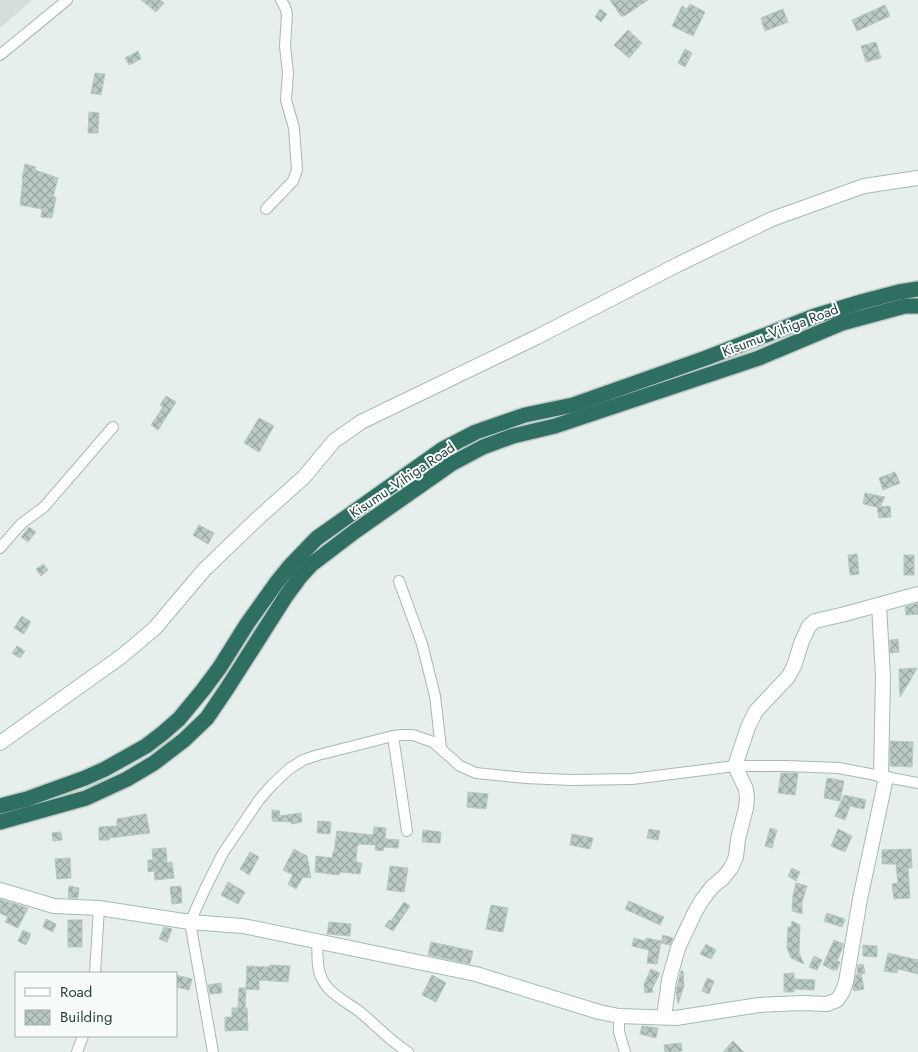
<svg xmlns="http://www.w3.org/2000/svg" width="918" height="1052" viewBox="0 0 918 1052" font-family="Jost,sans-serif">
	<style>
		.built { fill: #d4dfda }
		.building { fill: url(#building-cross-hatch); stroke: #b8c9c2 }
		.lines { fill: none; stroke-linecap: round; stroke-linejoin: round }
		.street-casing { stroke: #a8b8b2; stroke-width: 12 }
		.secondary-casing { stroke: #a4bbb3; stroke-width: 16 }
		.highway-casing { stroke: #c2cac8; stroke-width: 18 }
		.street { stroke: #fff; stroke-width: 10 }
		.secondary { stroke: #fff; stroke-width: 14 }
		.highway { stroke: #2f6f62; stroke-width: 15 }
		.labels { text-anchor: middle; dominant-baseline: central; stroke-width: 4; stroke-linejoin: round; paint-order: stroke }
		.street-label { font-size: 14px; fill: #24423a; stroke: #f7fbf9 }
	</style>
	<defs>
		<pattern id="building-cross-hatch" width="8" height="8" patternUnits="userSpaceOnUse" patternTransform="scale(1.25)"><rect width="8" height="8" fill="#bbcac4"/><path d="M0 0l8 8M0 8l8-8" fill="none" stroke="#98a6a0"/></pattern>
	</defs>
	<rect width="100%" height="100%" fill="#e6efeb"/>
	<path class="built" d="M0 0H32L0 28Z"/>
	<g class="building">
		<path d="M141 0H160L164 3 156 12Z"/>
		<path d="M610 0H648L624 16H621Z"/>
		<path d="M690 4 705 12 693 36 672 26 682 6 687 9Z"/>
		<path d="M885 5 890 16 857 31 852 20Z"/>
		<path d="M600 9 607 14 601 22 595 17Z"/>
		<path d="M783 9 788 22 765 31 761 18Z"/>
		<path d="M628 30 642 43 629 58 614 45Z"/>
		<path d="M876 42 881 58 866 62 861 46Z"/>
		<path d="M685 49 692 53 685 67 678 63Z"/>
		<path d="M138 51 141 59 129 65 125 58Z"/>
		<path d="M95 73 105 74 101 95 91 93Z"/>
		<path d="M89 112 99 113 98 133H88Z"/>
		<path d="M25 164 36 167 35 170 58 178 53 197H56L52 218 41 217 42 209 20 205 23 179H22Z"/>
		<path d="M166 396 176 402 158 430 151 425 163 407 160 405Z"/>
		<path d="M259 418 274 426 259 452 244 443Z"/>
		<path d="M895 472 900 483 883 490 879 478Z"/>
		<path d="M865 493 885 497 880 507 890 506 891 517 879 518 877 507 863 504Z"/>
		<path d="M199 525 214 533 208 544 193 535Z"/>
		<path d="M29 527 36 532 28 542 21 537Z"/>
		<path d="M857 554 859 574 850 575 848 555Z"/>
		<rect x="904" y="555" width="10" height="20"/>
		<path d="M43 564 48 570 41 576 36 569Z"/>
		<path d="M918 603V614L906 615 905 607Z"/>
		<path d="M22 616 31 622 24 634 14 628Z"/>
		<path d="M898 639 899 652 890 653V640Z"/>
		<path d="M17 646 25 651 20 658 12 653Z"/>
		<path d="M917 668 911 679 900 697 899 669Z"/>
		<path d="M890 741 913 742 912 767 890 766Z"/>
		<path d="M781 773H798L795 795 778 793Z"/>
		<path d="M827 778 844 781 840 801 824 798Z"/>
		<path d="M468 792 488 794 486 809 467 807Z"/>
		<path d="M844 795 866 800 864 809 850 806 845 820 835 816Z"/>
		<path d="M272 810 280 811 279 816 301 813 302 822 292 824 291 822 272 821Z"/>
		<path d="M146 814 150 833 109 838V840H99V827L117 826V819Z"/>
		<path d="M318 821 331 822 330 834 317 833Z"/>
		<path d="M374 827 386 828 385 839 399 840 398 848 384 847 383 851 375 850 376 845 359 844 358 846H357L356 862 362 863 360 874 340 872 339 875 315 872 316 856 332 858 333 852H334L337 831 373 835Z"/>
		<path d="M770 828 777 830 772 848 765 846Z"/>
		<path d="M649 829 660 831 658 840 647 838Z"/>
		<path d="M838 829 852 836 845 852 831 846Z"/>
		<path d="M423 830 441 832 440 843 422 842Z"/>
		<path d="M61 832 62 840 53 841 52 833Z"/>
		<path d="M572 834 593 838 590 849 570 845Z"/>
		<path d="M166 848 167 863 172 862 174 878 155 880 154 871 148 872V860H153L152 849Z"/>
		<path d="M294 849 307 856 311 878 303 877 296 889 288 884 293 875 283 870Z"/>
		<path d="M911 849 912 868H908L910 898 894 899 892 884 898 883 896 864H882V850Z"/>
		<path d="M250 852 259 857 249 875 240 869Z"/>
		<path d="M70 858 71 878 57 879 55 859Z"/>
		<path d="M390 866 408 868 404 892 387 890Z"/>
		<path d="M792 868 800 872 796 881 788 876Z"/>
		<path d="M228 882 245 892 238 904 221 895Z"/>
		<path d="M796 883 807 886 802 902V914L792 911 793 895Z"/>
		<path d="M69 886 79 888 78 898H68Z"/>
		<path d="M181 886 182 903 172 904 170 887Z"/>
		<path d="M0 899 28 908 18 928 5 922 8 917 0 913Z"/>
		<path d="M629 901 664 917 660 925 625 909Z"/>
		<path d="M404 902 410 906 393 931 385 926 389 920 391 921Z"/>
		<path d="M491 905 508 908 503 932 486 929Z"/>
		<path d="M827 913 845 919 842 927 824 921Z"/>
		<path d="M46 919 56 924 53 932 43 927Z"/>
		<rect x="68" y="920" width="14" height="27"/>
		<path d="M792 921 800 925 799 953 804 964 791 958 787 948 788 927H791Z"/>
		<path d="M329 922 351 924 350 936 327 934Z"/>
		<path d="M164 927 172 929 167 942 159 939Z"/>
		<path d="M23 930 31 934 26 945 18 941Z"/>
		<path d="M663 935 673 938 670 945 661 943Z"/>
		<path d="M634 938 645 941 646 938 661 941 657 964 647 963 649 950 632 946Z"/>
		<path d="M834 940 844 944 837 961 840 962 837 970H833L823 965Z"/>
		<path d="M431 942 473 951 470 964 428 955Z"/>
		<path d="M706 944 716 950 711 959 700 954Z"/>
		<path d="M863 945 877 946V957L863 956Z"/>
		<path d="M888 953 918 960V974L898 969 897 973 884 971Z"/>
		<path d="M814 956 822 960 817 970 809 967Z"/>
		<path d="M863 964 865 973 858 975 857 971 858 965Z"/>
		<path d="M270 965 290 966 288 982 259 980V990L246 989 245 1008H247L248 1030 225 1031V1017H232V1008H238L239 988H246L247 966 269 967Z"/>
		<path d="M651 969 660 973 652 989 653 992 645 993 644 984Z"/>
		<path d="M681 971H683L684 986 678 1004 676 991Z"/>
		<path d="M794 973V979L815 980 814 990 794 989V992H784V974Z"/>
		<path d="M861 974 864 989 854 991 853 989 856 975Z"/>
		<path d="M176 975 192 979 189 990 176 987Z"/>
		<path d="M432 975 446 983 436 1002 422 995Z"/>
		<path d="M707 978 714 981 709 994 702 991Z"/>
		<path d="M221 983 222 993 210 994 208 985Z"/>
		<path d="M642 1026 658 1028 656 1038 640 1034Z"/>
		<path d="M733 1041 744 1052H723Z"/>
		<path d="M681 1043 682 1051 665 1052 664 1045Z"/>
	</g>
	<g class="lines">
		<g class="street-casing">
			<g id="street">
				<path d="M0 55 67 0"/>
				<path d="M266 209 293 181 297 170 294 128 286 100 288 73 285 46 287 14 285 7 281 0"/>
				<path d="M0 548 21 524 44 507 113 427"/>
				<path d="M399 581 422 644 435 696 441 748"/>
				<path d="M393 736 407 831"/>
				<path d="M317 941C318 953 316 968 322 979 329 994 347 1002 360 1012 376 1025 390 1041 408 1052"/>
				<path d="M95 973 99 908"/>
				<path d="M619 1016V1032L625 1052"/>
				<path d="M77 1052 83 1036"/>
				<path d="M213 1052 190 922 205 889 223 853 259 800 271 786 289 769 303 760 318 755 393 736 402 735H413L433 742 460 766 476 773 525 778 571 780 632 779 735 766H786L839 768 918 783"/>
			</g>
		</g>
		<g class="secondary-casing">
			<g id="secondary">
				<path d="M879 605 883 677 881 776"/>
				<path d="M0 743 122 656 155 628 204 570 256 520 304 477 334 441 361 422 537 337 679 264 772 219 864 186 918 178"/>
				<path d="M0 890 54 906 99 908 190 922 243 926 476 974 599 1012 619 1016 676 1018 759 1005 802 1003 827 1004 837 1000 842 993 846 982 860 899 886 778"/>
				<path d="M664 1017 669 980 678 948 695 912 702 900 712 887 723 878 731 868 736 857 738 839 746 808 747 798 746 789 735 766 748 727 756 711 788 677 794 666 802 641 809 626 815 621 845 614 918 594"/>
			</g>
		</g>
		<g class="highway-casing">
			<g id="highway">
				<path d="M0 806 27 799 85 778 105 769 146 746 163 733 179 719 203 690 220 667 247 624 277 582 290 566 317 538 443 449 476 432 525 415 573 405 706 358 815 316 861 302 899 292 918 289"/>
				<path d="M0 822 86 798 127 779 154 763 184 740 207 718 228 687 286 596 300 577 312 564 354 532 451 464 483 447 513 436 555 426 759 358 842 323 905 306H918"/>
			</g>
		</g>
		<use href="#street" class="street"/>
		<use href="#secondary" class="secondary"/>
		<use href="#highway" class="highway"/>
	</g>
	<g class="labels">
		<g class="street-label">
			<text transform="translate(780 330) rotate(-21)">Kisumu -Vihiga Road</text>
			<text transform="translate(402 480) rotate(-34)">Kisumu -Vihiga Road</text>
		</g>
	</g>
	<rect x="15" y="972" width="162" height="65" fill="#f7fbf9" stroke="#a3b1ad"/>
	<rect x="25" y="988" width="25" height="8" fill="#ffffff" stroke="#a3b1ad"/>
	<text x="60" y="997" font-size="15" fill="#24423a">Road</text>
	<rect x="25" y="1010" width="25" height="15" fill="url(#building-cross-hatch)" stroke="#a3b1ad"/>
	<text x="60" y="1022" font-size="15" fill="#24423a">Building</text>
</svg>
